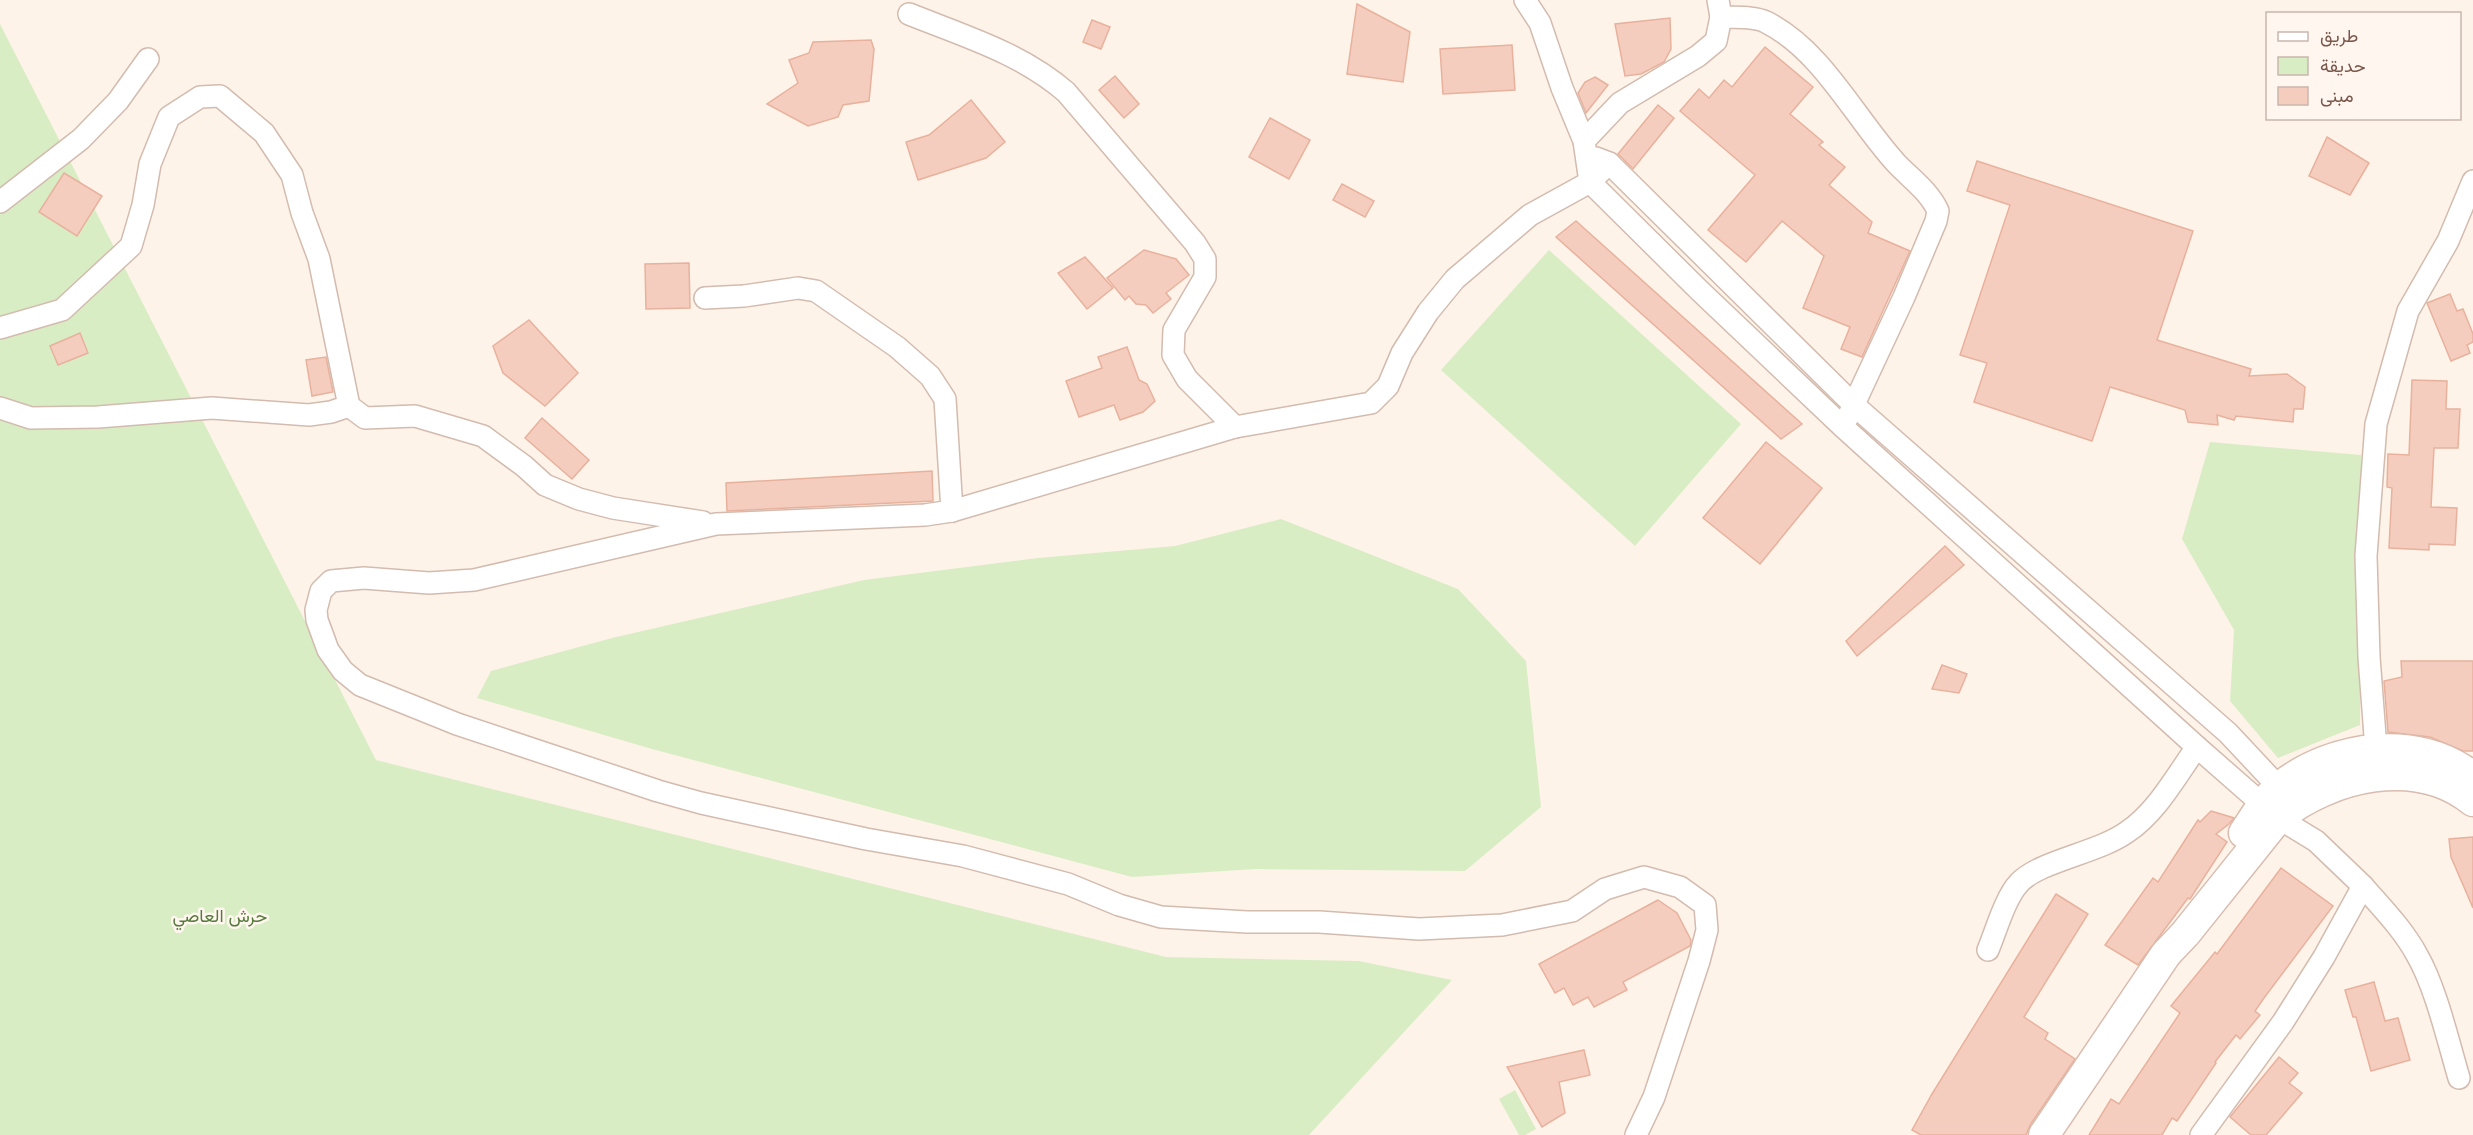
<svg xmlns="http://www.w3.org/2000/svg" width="2473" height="1135" viewBox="0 0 2473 1135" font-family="'DM Sans',Vazirmatn,sans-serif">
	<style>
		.green { fill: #d9edc5 }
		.building { fill: #f5cdbe; stroke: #e8b19d; stroke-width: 1.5 }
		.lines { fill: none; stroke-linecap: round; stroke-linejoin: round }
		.street-casing { stroke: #d3bbaf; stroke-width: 24 }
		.secondary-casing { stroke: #d9bcaf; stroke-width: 33 }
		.street { stroke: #fff; stroke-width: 21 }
		.secondary { stroke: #fff; stroke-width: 30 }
		.labels { text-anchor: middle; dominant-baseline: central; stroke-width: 5; stroke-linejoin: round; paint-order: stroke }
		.park-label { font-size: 18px; fill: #577a3e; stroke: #fff7ef }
	</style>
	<rect width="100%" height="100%" fill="#fef3e8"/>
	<g class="green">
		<path d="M0 24 376 760 1166 957 1359 961 1452 980 1309 1135H0Z"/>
		<path d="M1549 250 1741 424 1635 546 1441 370Z"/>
		<path d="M2210 442 2361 455 2360 725 2278 758 2230 701 2234 630 2182 539Z"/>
		<path d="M1281 519 1458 589 1526 661 1541 807 1465 871 1255 869 1132 877 652 749 477 698 491 671 612 638 864 580 1038 558 1175 546Z"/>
		<path d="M1515 1090 1536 1129 1525 1135H1519L1499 1099Z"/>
	</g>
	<g class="building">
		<path d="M1357 4 1410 32 1403 82 1347 74Z"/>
		<path d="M1670 18 1671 49 1664 62 1641 74 1625 76 1615 24Z"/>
		<path d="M1092 20 1110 27 1101 49 1083 42Z"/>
		<path d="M871 40 874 49 869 101 843 105 838 117 808 126 767 104 798 83 789 60 809 53 813 42Z"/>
		<path d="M1512 45 1515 90 1443 94 1440 49Z"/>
		<path d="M1765 47 1813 87 1790 114 1823 142 1819 145 1845 167 1829 185 1872 222 1868 233 1910 251 1862 357 1841 349 1850 327 1803 308 1824 256 1782 221 1746 262 1708 230 1755 175 1680 111 1699 89 1709 98 1724 80 1732 87Z"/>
		<path d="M1115 76 1139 104 1124 118 1099 90Z"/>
		<path d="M1595 77 1608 85 1586 113 1578 93 1585 82Z"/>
		<path d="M971 100 1005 142 986 158 918 180 906 142 929 135Z"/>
		<path d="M1658 105 1674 118 1633 169 1618 154Z"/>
		<path d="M1270 118 1310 140 1289 179 1249 157Z"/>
		<path d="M2327 137 2369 163 2350 195 2309 176Z"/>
		<path d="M1977 161 2193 231 2157 340 2251 369 2249 376 2287 374 2305 387 2303 409H2294L2293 422 2236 416 2234 420 2217 415 2218 425 2188 422 2185 410 2110 387 2092 441 1974 402 1987 363 1960 355 2010 205 1967 191Z"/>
		<path d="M64 173 102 196 77 236 39 212Z"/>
		<path d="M1342 184 1374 201 1365 217 1333 200Z"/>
		<path d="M1576 221 1802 424 1781 439 1556 237Z"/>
		<path d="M1144 250 1176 259 1189 275 1166 293 1171 299 1153 313 1146 305 1136 304 1129 296 1125 300 1107 278Z"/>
		<path d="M1085 257 1113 288 1087 309 1058 273Z"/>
		<path d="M689 263 690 308 646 309 645 264Z"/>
		<path d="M2450 294 2457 311 2463 309 2473 334V342L2467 345 2470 353 2451 361 2427 303Z"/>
		<path d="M529 320 578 373 545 406 503 373 493 346Z"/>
		<path d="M80 333 88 353 58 365 50 346Z"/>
		<path d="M1127 347 1139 380 1147 384 1155 401 1143 412 1120 420 1114 405 1079 417 1066 381 1102 368 1098 357Z"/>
		<path d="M326 357 333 392 312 396 306 360Z"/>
		<path d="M2412 380 2447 381 2446 409H2460L2458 448H2434L2431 507 2457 508 2455 545 2429 544V550L2389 548 2392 488 2387 487 2388 454 2409 455Z"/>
		<path d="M542 418 589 460 572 479 525 438Z"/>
		<path d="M1766 442 1822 488 1760 564 1703 518Z"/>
		<path d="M932 471 933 501 727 511 726 483Z"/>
		<path d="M1945 546 1964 565 1857 656 1846 641Z"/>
		<path d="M2401 661H2473V751H2463L2430 737 2388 732 2384 681 2402 677Z"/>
		<path d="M1942 665 1967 674 1959 693 1932 689Z"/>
		<path d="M2211 811 2234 818 2229 824 2216 834 2227 842 2190 899 2188 898 2138 965 2105 945 2153 878 2158 882 2198 820 2200 822Z"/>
		<path d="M2473 837V908L2451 857 2449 839Z"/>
		<path d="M2281 868 2333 906 2264 998 2255 1011 2260 1015 2240 1039 2236 1035 2215 1062 2216 1063 2177 1121 2172 1118 2162 1135H2089L2111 1099 2119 1104 2180 1013 2171 1006 2215 952 2217 954Z"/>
		<path d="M2056 894 2088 914 2024 1017 2048 1033 2045 1039 2075 1059 2030 1125 2026 1135H1921L1912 1130 1932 1094Z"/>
		<path d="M1658 900 1677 913 1691 940 1690 946 1623 982 1627 990 1594 1007 1588 997 1573 1005 1564 988 1555 993 1539 964Z"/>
		<path d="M2374 982 2385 1021 2398 1018 2410 1060 2371 1071 2356 1017H2353L2345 990Z"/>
		<path d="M1584 1050 1590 1075 1559 1082 1565 1113 1542 1127 1507 1067Z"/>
		<path d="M2279 1057 2298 1073 2289 1083 2302 1093 2266 1135H2251L2230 1117Z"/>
	</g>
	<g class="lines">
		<g class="street-casing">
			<g id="street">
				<path d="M1525 0 1540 23 1562 88 1584 141 1590 182 1700 291 1842 426 2197 747 2278 818 2316 841 2363 886 2324 957 2283 1022 2201 1135"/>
				<path d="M909 14C964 36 1021 53 1066 92L1195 243 1205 259V277L1174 330 1173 355 1187 379 1235 427"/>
				<path d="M1721 17C1735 18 1754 16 1766 22 1823 51 1854 117 1896 163 1910 178 1929 191 1938 211L1936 221 1904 297 1848 417"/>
				<path d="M1584 141 1620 103 1698 56 1716 41 1721 17 1718 0"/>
				<path d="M1596 158 1609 163 1855 406 2228 733 2288 797"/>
				<path d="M1609 163 1590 182 1530 215 1455 279 1428 312 1402 353 1388 386 1371 403 1235 427 952 511 925 515 716 524 474 580 429 583 364 578 331 581 321 591 316 610 317 620 328 650 343 671 360 685 457 724 658 791 701 803 866 839 963 856 1068 884 1119 905 1161 917 1247 922H1319L1419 929 1502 925 1572 911 1605 889 1644 877 1680 887 1705 905 1707 930 1699 961 1654 1097 1636 1135"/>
				<path d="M0 202 81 139 118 101 148 59"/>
				<path d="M705 298 744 296 798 288 816 291 897 347 930 376 945 399 952 511"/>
				<path d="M0 328 62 310 131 246 143 205 150 164 169 117 200 97 220 96 264 133 292 175 302 213 319 259 349 406 365 418 415 416 483 436 524 466 545 485 579 499 613 508 703 522"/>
				<path d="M0 408 31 418 98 417 212 408 309 415 331 412 349 406"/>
				<path d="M2376 749 2369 657 2366 556 2376 424 2408 311 2448 241 2473 181"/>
				<path d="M2363 886C2382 908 2403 929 2417 955 2436 988 2448 1041 2459 1078"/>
				<path d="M1988 950C1996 931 2005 898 2019 883 2039 861 2098 853 2127 832 2157 812 2176 776 2197 747"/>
			</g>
		</g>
		<g class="secondary-casing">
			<g id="secondary">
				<path d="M2244 833C2255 817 2265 798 2281 786 2334 745 2417 733 2473 777"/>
				<path d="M2044 1135 2166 954 2185 934 2278 818C2331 776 2416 755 2473 801"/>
			</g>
		</g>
		<use href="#street" class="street"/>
		<use href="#secondary" class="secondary"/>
	</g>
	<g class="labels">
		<g class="park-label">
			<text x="220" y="916">حرش العاصي</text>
		</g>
	</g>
	<rect x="2266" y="12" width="195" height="108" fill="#fff7ef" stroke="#cab6ad" stroke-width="1.5"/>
	<rect x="2278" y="32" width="30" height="9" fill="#ffffff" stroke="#cab6ad" stroke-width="1.5"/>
	<text x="2320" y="42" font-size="18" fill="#7a554a">طريق</text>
	<rect x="2278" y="57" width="30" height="18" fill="#d9edc5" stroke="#cab6ad" stroke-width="1.5"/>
	<text x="2320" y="72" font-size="18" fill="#7a554a">حديقة</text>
	<rect x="2278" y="87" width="30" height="18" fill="#f5cdbe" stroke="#cab6ad" stroke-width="1.5"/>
	<text x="2320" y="102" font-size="18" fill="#7a554a">مبنى</text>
</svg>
